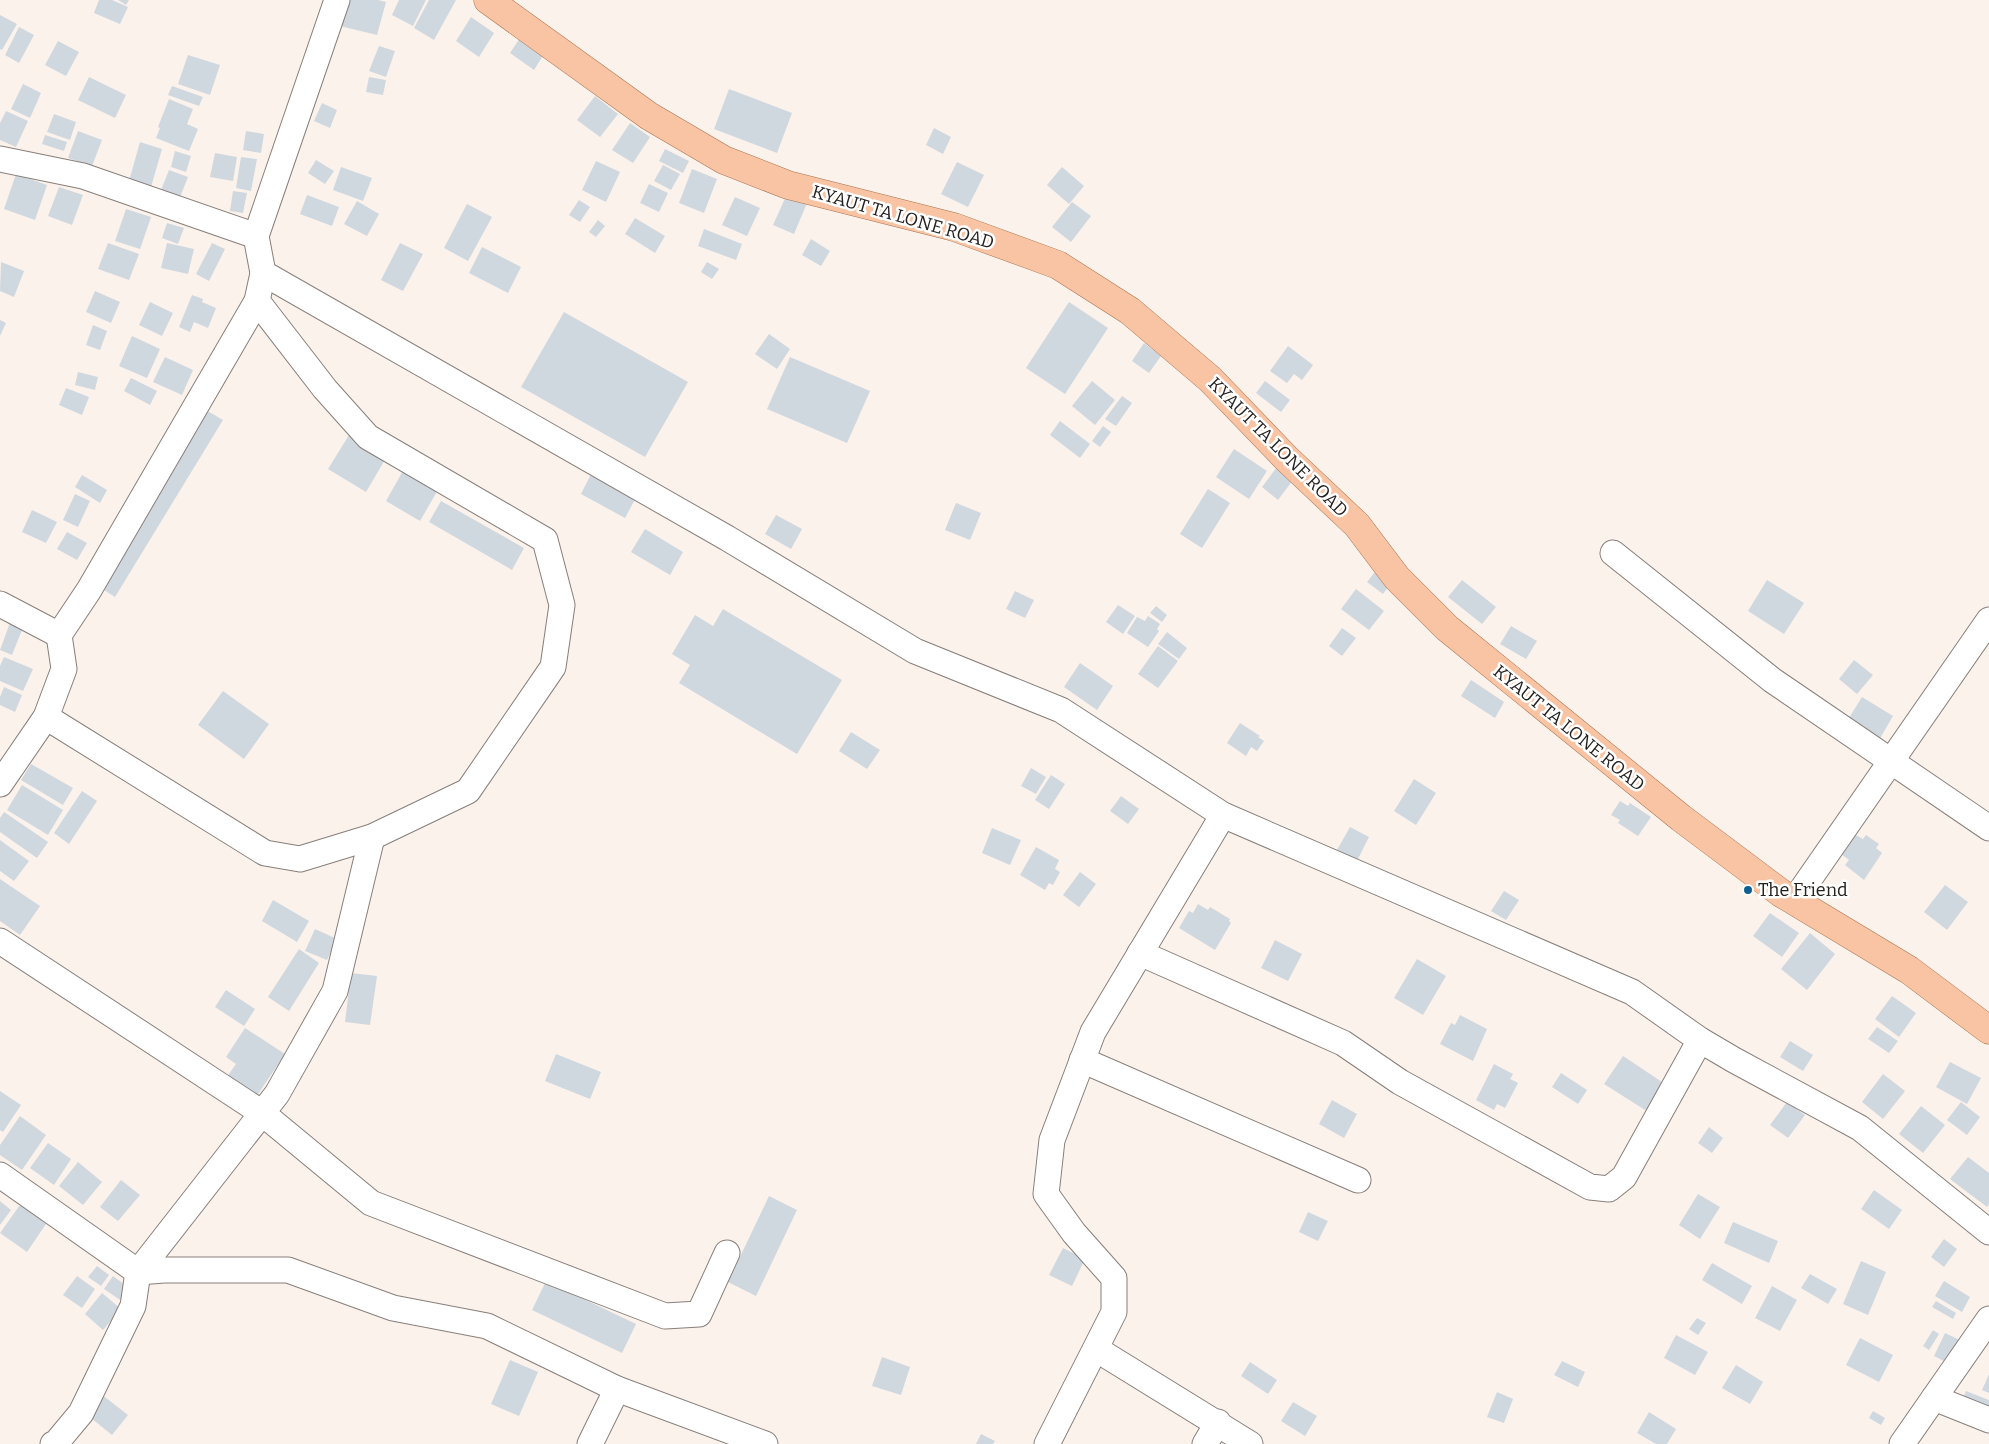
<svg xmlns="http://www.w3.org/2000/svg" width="1989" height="1444" viewBox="0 0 1989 1444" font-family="Bitter,serif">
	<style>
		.building { fill: #cfd8df }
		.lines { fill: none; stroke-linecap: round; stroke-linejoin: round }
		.minor-casing { stroke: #887f7a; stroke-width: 27 }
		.major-casing { stroke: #ab724d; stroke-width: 29 }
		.minor { stroke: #fff; stroke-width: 25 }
		.major { stroke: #f8c4a3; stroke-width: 28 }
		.poi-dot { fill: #0d5f91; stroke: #fff; stroke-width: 2 }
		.labels { text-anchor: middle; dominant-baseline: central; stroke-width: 5; stroke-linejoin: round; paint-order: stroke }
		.street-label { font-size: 18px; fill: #24211f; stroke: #fff }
		.poi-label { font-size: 18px; fill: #24211f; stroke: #fff; text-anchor: start }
	</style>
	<rect width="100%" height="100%" fill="#fcf2ec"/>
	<g class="building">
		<path d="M99 0H112L128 7 120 24 94 13Z"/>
		<path d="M118 0H129L126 5Z"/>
		<path d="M347 0H378L386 2 377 35 340 26Z"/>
		<path d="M399 0H426L413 26 392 15Z"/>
		<path d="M429 0H456L434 40 414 28Z"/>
		<path d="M0 15 17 24 2 50 0 49Z"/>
		<path d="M471 17 494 33 479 57 456 41Z"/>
		<path d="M19 27 34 35 19 63 5 55Z"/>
		<path d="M520 38 544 54 534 70 510 53Z"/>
		<path d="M58 41 79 52 66 76 45 65Z"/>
		<path d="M379 46 395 51 386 77 369 71Z"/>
		<path d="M188 55 220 65 210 95 178 84Z"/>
		<path d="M89 77 126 95 115 118 78 100Z"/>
		<path d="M369 77 386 80 383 95 366 92Z"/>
		<path d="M23 84 41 93 30 118 11 109Z"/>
		<path d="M172 86 203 97 199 106 168 95Z"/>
		<path d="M729 89 792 113 777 153 714 129Z"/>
		<path d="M595 96 618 114 600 137 577 120Z"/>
		<path d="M169 99 193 109 187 124 198 129 189 151 156 138 160 128 158 127Z"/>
		<path d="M322 103 337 110 330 128 314 121Z"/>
		<path d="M6 111 28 121 16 147 0 140V123Z"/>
		<path d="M54 114 76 122 70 140 47 132Z"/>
		<path d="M630 123 650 137 633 163 612 150Z"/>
		<path d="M934 128 951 137 943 154 926 145Z"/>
		<path d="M78 131 102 140 92 166 68 158Z"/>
		<path d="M246 131 264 134 261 153 243 150Z"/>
		<path d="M45 135 67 142 64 151 42 144Z"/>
		<path d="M140 142 162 149 151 187 129 181Z"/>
		<path d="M665 149 689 161 683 173 659 161Z"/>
		<path d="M175 151 191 156 186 172 171 167Z"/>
		<path d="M215 153 237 157 233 181 210 177Z"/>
		<path d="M241 157 257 159 251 191 236 188Z"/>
		<path d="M316 160 334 171 325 184 308 173Z"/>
		<path d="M596 161 620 172 606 202 582 190Z"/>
		<path d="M957 162 984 175 968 207 941 194Z"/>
		<path d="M663 165 680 174 671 190 654 181Z"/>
		<path d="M341 167 372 178 363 201 333 190Z"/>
		<path d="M1062 167 1084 186 1069 204 1047 185Z"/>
		<path d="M692 169 717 179 704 213 679 203Z"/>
		<path d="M169 170 188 177 180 197 161 190Z"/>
		<path d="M16 174 47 185 35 220 4 209Z"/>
		<path d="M649 184 668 193 659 212 640 203Z"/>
		<path d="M59 187 83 195 72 225 48 216Z"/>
		<path d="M233 191 247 193 243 213 230 211Z"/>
		<path d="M787 194 807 203 794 234 773 225Z"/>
		<path d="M307 195 339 207 332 226 300 214Z"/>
		<path d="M735 197 760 208 747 236 722 225Z"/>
		<path d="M579 200 590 207 580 222 569 215Z"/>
		<path d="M357 201 379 214 367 236 344 224Z"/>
		<path d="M1072 202 1091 216 1071 242 1052 227Z"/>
		<path d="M467 204 492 217 468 261 444 248Z"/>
		<path d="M126 209 151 217 140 249 115 241Z"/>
		<path d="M635 218 665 236 655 253 625 234Z"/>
		<path d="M598 220 605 226 596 237 589 232Z"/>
		<path d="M167 223 184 228 178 244 162 238Z"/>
		<path d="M704 229 742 244 736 260 698 246Z"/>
		<path d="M811 239 830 251 821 266 802 255Z"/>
		<path d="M108 243 139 254 129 280 98 269Z"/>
		<path d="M167 243 194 249 188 274 161 268Z"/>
		<path d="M212 243 225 249 209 281 196 274Z"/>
		<path d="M400 243 423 254 403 291 381 280Z"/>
		<path d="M482 247 521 267 508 293 469 273Z"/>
		<path d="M1 262 24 271 14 297 0 291Z"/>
		<path d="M707 262 719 269 712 279 701 272Z"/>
		<path d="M95 291 120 302 111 323 86 312Z"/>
		<path d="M192 295 203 299 202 302 216 308 208 328 194 322 190 332 179 327Z"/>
		<path d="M150 302 173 313 162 336 139 325Z"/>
		<path d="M1069 302 1108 328 1065 394 1026 368Z"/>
		<path d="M564 312 688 382 645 457 521 387Z"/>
		<path d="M0 320 6 323 0 336Z"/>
		<path d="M93 325 107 331 100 350 86 345Z"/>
		<path d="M769 334 790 349 777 369 755 354Z"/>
		<path d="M132 336 160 349 147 378 119 366Z"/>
		<path d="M1144 343 1161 356 1149 373 1132 361Z"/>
		<path d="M1288 346 1313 365 1302 380 1294 374 1287 383 1270 371Z"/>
		<path d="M165 357 193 370 182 395 153 382Z"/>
		<path d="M790 357 870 391 847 443 767 409Z"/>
		<path d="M78 372 98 377 95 390 75 385Z"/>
		<path d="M131 378 157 391 150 405 124 391Z"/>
		<path d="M1092 381 1115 400 1095 425 1072 406Z"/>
		<path d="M1265 381 1290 400 1281 412 1256 393Z"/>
		<path d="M66 388 89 397 82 415 59 405Z"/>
		<path d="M1122 396 1132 403 1116 426 1105 419Z"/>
		<path d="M204 409 223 420 115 597 96 585Z"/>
		<path d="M1060 421 1090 444 1080 458 1050 435Z"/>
		<path d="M1103 426 1111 432 1100 447 1092 441Z"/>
		<path d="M349 435 386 458 366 492 328 469Z"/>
		<path d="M1234 449 1267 471 1249 499 1216 477Z"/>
		<path d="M1280 463 1296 476 1278 500 1262 487Z"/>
		<path d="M595 466 640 490 625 518 581 494Z"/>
		<path d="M404 469 439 488 420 521 386 501Z"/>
		<path d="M82 475 107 490 100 503 75 487Z"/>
		<path d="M1208 489 1230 503 1202 548 1180 534Z"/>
		<path d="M75 494 90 501 78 527 63 520Z"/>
		<path d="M441 501 524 548 512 570 429 522Z"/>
		<path d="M956 503 981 513 970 540 945 530Z"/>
		<path d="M32 510 57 522 46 543 22 532Z"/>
		<path d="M776 515 802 529 791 549 765 534Z"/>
		<path d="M645 529 683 552 670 575 631 552Z"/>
		<path d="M67 532 87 543 77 560 57 549Z"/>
		<path d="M1375 572 1391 583 1383 594 1367 582Z"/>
		<path d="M1462 580 1496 607 1482 624 1448 597Z"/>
		<path d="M1767 580 1804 603 1784 634 1748 611Z"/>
		<path d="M1356 589 1384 611 1369 630 1341 609Z"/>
		<path d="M1015 591 1034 600 1025 618 1006 609Z"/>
		<path d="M1118 605 1135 616 1123 634 1106 622Z"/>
		<path d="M1156 606 1167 615 1162 622 1150 613Z"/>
		<path d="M723 609 842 680 797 754 679 683 690 665 672 654 695 615 713 626Z"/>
		<path d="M1148 616 1160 624 1157 629 1159 631 1148 647 1127 633 1137 617 1145 621Z"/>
		<path d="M11 620 24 625 12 655 0 650Z"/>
		<path d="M1511 626 1537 641 1526 659 1500 644Z"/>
		<path d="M1342 628 1356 638 1342 656 1329 646Z"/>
		<path d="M1167 632 1187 648 1179 659 1158 644Z"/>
		<path d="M1158 646 1178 661 1158 688 1138 674Z"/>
		<path d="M4 657 33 669 23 691 0 681V666Z"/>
		<path d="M1854 660 1873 675 1857 694 1839 679Z"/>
		<path d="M1080 663 1113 686 1097 710 1064 687Z"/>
		<path d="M1471 680 1504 702 1495 718 1461 696Z"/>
		<path d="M4 687 22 695 15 712 0 705V697Z"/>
		<path d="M223 691 269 724 244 759 198 725Z"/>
		<path d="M1862 697 1893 716 1879 740 1847 721Z"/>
		<path d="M1240 723 1260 736 1258 737 1264 741 1257 751 1251 747 1246 756 1227 743Z"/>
		<path d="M851 732 880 750 867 769 839 751Z"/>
		<path d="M31 764 73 788 63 805 21 780Z"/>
		<path d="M1031 768 1046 777 1036 794 1021 786Z"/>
		<path d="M1051 775 1065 784 1049 809 1035 800Z"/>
		<path d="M1414 779 1436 793 1416 825 1394 811Z"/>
		<path d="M22 785 63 810 48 835 7 810Z"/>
		<path d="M82 791 97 801 69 844 54 833Z"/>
		<path d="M1121 796 1139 809 1128 824 1110 811Z"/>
		<path d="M1620 801 1628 806 1630 803 1651 817 1638 836 1618 823 1620 820 1611 815Z"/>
		<path d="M4 812 48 842 37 858 0 832V818Z"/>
		<path d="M1350 827 1369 837 1357 861 1337 850Z"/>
		<path d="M992 828 1021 840 1010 865 982 853Z"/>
		<path d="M1854 834 1863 839 1866 835 1879 844 1876 848 1882 853 1864 880 1845 865 1849 860 1841 854Z"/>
		<path d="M0 840 29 861 14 881 0 871Z"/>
		<path d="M1036 847 1059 860 1055 869 1060 872 1053 885 1049 883 1045 890 1020 875Z"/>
		<path d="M1080 872 1096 884 1079 907 1063 895Z"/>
		<path d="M0 879 40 906 20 935 0 921Z"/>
		<path d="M1945 885 1968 902 1947 930 1924 912Z"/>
		<path d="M1504 891 1519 900 1506 920 1491 911Z"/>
		<path d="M273 900 309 921 297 942 262 921Z"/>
		<path d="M1198 904 1208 910 1210 907 1230 919 1229 921 1231 923 1215 950 1179 928 1189 911 1193 913Z"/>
		<path d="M1770 913 1799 933 1782 957 1753 936Z"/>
		<path d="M315 929 337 939 327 960 305 951Z"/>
		<path d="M1810 933 1835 954 1807 990 1781 969Z"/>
		<path d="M1275 940 1302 954 1288 981 1261 968Z"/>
		<path d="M299 949 319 963 289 1011 268 997Z"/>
		<path d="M1417 959 1446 976 1423 1015 1394 998Z"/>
		<path d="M351 973 377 976 370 1025 345 1022Z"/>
		<path d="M226 990 255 1009 244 1026 215 1007Z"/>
		<path d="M1892 996 1916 1013 1899 1037 1875 1019Z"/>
		<path d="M1460 1015 1487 1029 1473 1061 1440 1044 1451 1023 1455 1025Z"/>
		<path d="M1877 1027 1898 1041 1889 1053 1868 1039Z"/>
		<path d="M245 1028 285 1054 256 1097 226 1078 236 1064 226 1057Z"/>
		<path d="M1790 1041 1813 1055 1803 1071 1780 1057Z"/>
		<path d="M556 1054 601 1072 590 1099 545 1081Z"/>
		<path d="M1623 1056 1671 1088 1653 1115 1604 1084Z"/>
		<path d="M1950 1062 1981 1078 1967 1104 1936 1087Z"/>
		<path d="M1494 1064 1513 1074 1510 1079 1518 1083 1505 1108 1497 1104 1494 1110 1476 1100Z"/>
		<path d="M1561 1073 1587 1090 1578 1104 1552 1087Z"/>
		<path d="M1883 1074 1905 1091 1883 1119 1862 1102Z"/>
		<path d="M0 1091 21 1105 3 1132 0 1130Z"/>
		<path d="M1332 1100 1357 1114 1344 1138 1319 1124Z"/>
		<path d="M1787 1102 1805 1115 1788 1138 1770 1125Z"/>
		<path d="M1961 1102 1980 1117 1967 1135 1947 1120Z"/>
		<path d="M1921 1106 1945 1125 1923 1153 1899 1134Z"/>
		<path d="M20 1116 46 1135 22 1170 0 1155V1145Z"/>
		<path d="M1709 1127 1723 1138 1712 1153 1698 1143Z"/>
		<path d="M48 1143 71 1159 54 1185 30 1168Z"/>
		<path d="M1968 1157 1989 1173V1204L1987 1207 1950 1179Z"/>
		<path d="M78 1162 102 1182 83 1205 59 1186Z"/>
		<path d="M121 1180 140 1195 118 1221 100 1207Z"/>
		<path d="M1874 1190 1902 1210 1889 1229 1861 1209Z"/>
		<path d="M1698 1194 1720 1207 1700 1239 1679 1225Z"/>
		<path d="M769 1196 797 1210 756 1296 728 1282Z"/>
		<path d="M0 1201 11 1210 0 1225Z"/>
		<path d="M20 1205 46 1224 27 1252 0 1233Z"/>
		<path d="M1308 1212 1328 1221 1318 1241 1299 1232Z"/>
		<path d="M1733 1222 1778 1241 1769 1263 1724 1243Z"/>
		<path d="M1944 1239 1957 1249 1944 1267 1931 1257Z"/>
		<path d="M1063 1248 1085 1259 1072 1286 1049 1275Z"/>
		<path d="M1861 1261 1886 1272 1868 1315 1843 1304Z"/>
		<path d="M1712 1263 1752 1286 1742 1304 1702 1280Z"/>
		<path d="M97 1266 109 1275 101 1286 88 1277Z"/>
		<path d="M1810 1274 1837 1289 1828 1304 1801 1288Z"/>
		<path d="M77 1276 95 1289 82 1308 63 1295Z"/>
		<path d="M113 1276 132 1290 123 1302 104 1289Z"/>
		<path d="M546 1281 636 1324 622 1353 532 1310Z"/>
		<path d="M1944 1281 1970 1297 1962 1312 1935 1296Z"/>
		<path d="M1772 1286 1797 1300 1780 1331 1755 1318Z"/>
		<path d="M102 1293 121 1309 103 1330 85 1314Z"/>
		<path d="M1936 1301 1956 1313 1953 1319 1932 1307Z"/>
		<path d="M1697 1318 1706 1323 1698 1335 1689 1329Z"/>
		<path d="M1933 1330 1939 1334 1929 1350 1923 1346Z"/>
		<path d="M1945 1333 1966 1343 1954 1366 1934 1356Z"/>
		<path d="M1676 1335 1708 1352 1695 1375 1664 1358Z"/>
		<path d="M1860 1338 1893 1355 1879 1382 1846 1365Z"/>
		<path d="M882 1357 910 1367 901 1395 872 1386Z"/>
		<path d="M510 1360 538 1372 519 1416 491 1404Z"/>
		<path d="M1562 1361 1585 1372 1578 1387 1554 1375Z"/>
		<path d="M1250 1362 1277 1380 1268 1394 1241 1376Z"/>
		<path d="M1736 1365 1763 1382 1750 1404 1722 1388Z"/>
		<path d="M1989 1374V1393L1982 1390Z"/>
		<path d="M1966 1391 1989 1400V1415L1961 1404Z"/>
		<path d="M1497 1392 1513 1399 1504 1423 1487 1417Z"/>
		<path d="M101 1394 128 1415 112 1435 86 1414Z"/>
		<path d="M1293 1402 1317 1416 1305 1436 1281 1421Z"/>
		<path d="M1873 1411 1885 1418 1881 1425 1869 1418Z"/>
		<path d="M1649 1412 1676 1429 1667 1444H1656L1637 1433Z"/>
		<path d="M981 1434 995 1441 993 1444H976Z"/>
	</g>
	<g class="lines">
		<g class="minor-casing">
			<g id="minor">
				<path d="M0 159 83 176 256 236 337 0"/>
				<path d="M263 273 727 538 915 651 1061 710 1223 815 1632 992 1700 1040 1734 1060 1860 1128 1989 1232"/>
				<path d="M1613 553 1772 680 1989 828"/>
				<path d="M0 604 59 635"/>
				<path d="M46 717 265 853 300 859 372 837 468 791 553 667 562 605 545 540 368 437 325 389 257 301"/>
				<path d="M0 784 46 717 64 669 59 635 89 590 257 301 263 273 256 236"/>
				<path d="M1794 901 1989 620"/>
				<path d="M0 941 262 1113 371 1203 665 1316 699 1314 727 1253"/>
				<path d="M1140 953 1343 1043 1400 1082 1590 1187 1609 1189 1624 1177 1700 1040"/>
				<path d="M1082 1060 1358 1180"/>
				<path d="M0 1175 138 1272 164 1270H288L393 1308 487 1326 617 1389 765 1444"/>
				<path d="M1096 1349 1250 1444"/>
				<path d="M1934 1398 1989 1420"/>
				<path d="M53 1444 56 1443 81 1413 133 1306 138 1272 277 1094 335 991 372 837"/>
				<path d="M590 1444 617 1389"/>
				<path d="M1047 1444 1114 1312V1278L1074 1233 1046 1194 1052 1140 1093 1032 1223 815"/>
				<path d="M1205 1444 1218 1422"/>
				<path d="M1902 1444 1989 1319"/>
			</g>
		</g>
		<g class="major-casing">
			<path id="major" d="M488 0 649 116 724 160 788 185 954 227 1058 265 1130 311 1210 379 1287 459 1357 525 1397 578 1447 628 1681 818 1781 893 1909 970 1989 1030"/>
		</g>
		<use href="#minor" class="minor"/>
		<use href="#major" class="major"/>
	</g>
	<circle class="poi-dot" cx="1748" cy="890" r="5"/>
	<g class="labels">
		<g class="street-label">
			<text transform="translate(903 217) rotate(16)">KYAUT TA LONE ROAD</text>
			<text transform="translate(1278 447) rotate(45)">KYAUT TA LONE ROAD</text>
			<text transform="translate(1569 728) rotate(39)">KYAUT TA LONE ROAD</text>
		</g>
		<g class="poi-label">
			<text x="1758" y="890">The Friend</text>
		</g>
	</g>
</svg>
